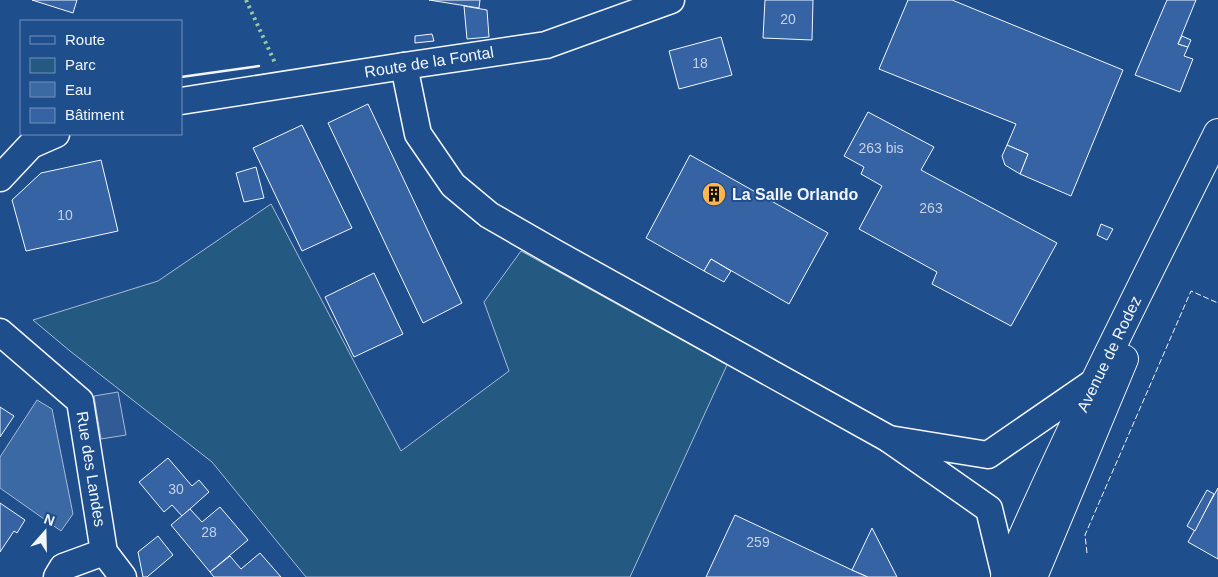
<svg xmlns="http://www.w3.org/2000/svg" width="1218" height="577" viewBox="0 0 1218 577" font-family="Helvetica,sans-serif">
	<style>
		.green { fill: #245a82; stroke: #a8bbd7 }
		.parking { fill: #305b95; stroke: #a8bbd7 }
		.water { fill: #3b69a3; stroke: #a8bbd7 }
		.building { fill: #3563a3; stroke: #f2f6ff }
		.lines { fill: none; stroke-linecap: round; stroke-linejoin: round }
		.minor-casing { stroke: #f2f6ff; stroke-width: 29 }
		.primary-casing { stroke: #f2f6ff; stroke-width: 30 }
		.minor { stroke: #1f4e8c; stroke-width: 26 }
		.primary { stroke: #1f4e8c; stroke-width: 28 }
		.hedge { stroke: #97c8a6; stroke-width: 4; stroke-dasharray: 2.5 4; stroke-linecap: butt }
		.fence { stroke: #f2f6ff; stroke-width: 1; stroke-dasharray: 6 2.5; stroke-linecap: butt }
		.wall { stroke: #f2f6ff; stroke-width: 2.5 }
		.labels { text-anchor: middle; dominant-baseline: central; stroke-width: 4; stroke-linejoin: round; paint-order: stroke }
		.number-label { font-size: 14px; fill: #c3d1e8 }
		.street-label { font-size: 16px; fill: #f2f6ff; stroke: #1f4e8c }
		.poi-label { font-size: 16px; font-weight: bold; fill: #f2f6ff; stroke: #1f4e8c; text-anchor: start }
	</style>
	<rect width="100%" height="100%" fill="#1f4e8c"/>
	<path class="green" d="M271 204 401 451 509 371 484 302 521 251 727 365 630 577H306L212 462 70 351 33 320 158 281Z"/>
	<path class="parking" d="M118 392 126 435 101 439 94 396Z"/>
	<path class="water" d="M37 400 52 409 73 514 61 531 0 488V457Z"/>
	<g class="building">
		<path d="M32 0H77L73 13Z"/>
		<path d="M429 0H480L479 8Z"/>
		<path d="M765 0H813L812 40 763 38Z"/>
		<path d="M908 0H952L1123 70 1071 196 1020 174 1028 154 1007 145 1016 124 879 69Z"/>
		<path d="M1167 0H1196L1178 44 1188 47 1184 56 1193 59 1180 92 1135 75Z"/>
		<path d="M464 6 487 10 489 37 467 39Z"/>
		<path d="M432 34 434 41 415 43V36Z"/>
		<path d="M1182 36 1191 40 1188 47 1178 44Z"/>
		<path d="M721 37 732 75 679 89 669 51Z"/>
		<path d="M368 104 462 303 423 323 328 123Z"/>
		<path d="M868 112 934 147 921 170 1057 243 1011 326 932 284 937 272 859 229 882 186 861 174 864 167 844 156Z"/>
		<path d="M302 125 352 228 302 251 253 148Z"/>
		<path d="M1007 145 1028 154 1020 174 1005 165 1002 156Z"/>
		<path d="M690 155 828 233 789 304 711 259 704 271 646 238Z"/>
		<path d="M101 160 118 231 26 251 12 200 41 173Z"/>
		<path d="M256 167 264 198 244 202 236 173Z"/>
		<path d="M1101 224 1113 229 1107 240 1097 235Z"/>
		<path d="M711 259 731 271 724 282 704 271Z"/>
		<path d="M374 273 403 334 354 357 325 297Z"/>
		<path d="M0 407 14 416 0 437Z"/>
		<path d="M168 458 192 486 199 480 209 492 182 516 172 505 164 512 139 482Z"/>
		<path d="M1218 488V559L1188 542Z"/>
		<path d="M1207 490 1214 494 1195 531 1187 526Z"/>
		<path d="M0 503 25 520 17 533 14 531 0 552Z"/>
		<path d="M220 507 248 540 210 572 171 525 190 509 202 522Z"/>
		<path d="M735 515 852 570 868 577H706Z"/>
		<path d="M872 528 897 577H868L852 570Z"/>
		<path d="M158 536 173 555 147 577H143L138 552Z"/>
		<path d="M260 553 281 577H214L210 572 230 556 241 569Z"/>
	</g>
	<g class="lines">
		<g class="minor-casing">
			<g id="minor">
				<path d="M404 66 418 134 453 185 489 215 555 253 889 439"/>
				<path d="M181 101 404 66 546 45 671 0"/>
				<path d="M0 178 31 145 56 134"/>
				<path d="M0 332 80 401 104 552 123 577"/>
				<path d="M1005 575 989 509 889 439 988 455 1094 382"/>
				<path d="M57 577 63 567 104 552"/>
			</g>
		</g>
		<g class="primary-casing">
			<g id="primary">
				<path d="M1005 577C1070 426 1145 280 1218 133"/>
				<path d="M1033 577 1124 359"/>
			</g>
		</g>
		<use href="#minor" class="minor"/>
		<use href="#primary" class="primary"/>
		<path class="hedge" d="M246 0 276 65"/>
		<path class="fence" d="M1087 553 1085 535 1191 291 1218 303"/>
		<path class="wall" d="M181 77 259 66"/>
	</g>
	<defs>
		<g id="building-disc" transform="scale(1.25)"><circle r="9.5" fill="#ffb74d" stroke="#1f4e8c"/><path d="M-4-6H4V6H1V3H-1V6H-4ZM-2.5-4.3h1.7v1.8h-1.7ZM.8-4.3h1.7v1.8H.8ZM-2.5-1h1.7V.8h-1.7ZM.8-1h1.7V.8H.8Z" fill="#111"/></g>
	</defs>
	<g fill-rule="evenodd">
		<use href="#building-disc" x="714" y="194"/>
	</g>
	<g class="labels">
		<g class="number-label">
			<text x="788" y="19">20</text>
			<text x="700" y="63">18</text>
			<text x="881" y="148">263 bis</text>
			<text x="931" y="208">263</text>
			<text x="65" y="215">10</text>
			<text x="176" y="489">30</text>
			<text x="209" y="532">28</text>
			<text x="758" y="542">259</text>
		</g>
		<g class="street-label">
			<text transform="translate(429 62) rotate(-9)">Route de la Fontal</text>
			<text transform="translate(1109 354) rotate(-64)">Avenue de Rodez</text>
			<text transform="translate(91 469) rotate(81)">Rue des Landes</text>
		</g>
		<g class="poi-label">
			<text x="732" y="194">La Salle Orlando</text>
		</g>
	</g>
	<rect x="20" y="20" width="162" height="115" fill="#1f4e8c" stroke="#7391ba"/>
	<rect x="30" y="36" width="25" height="8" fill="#1f4e8c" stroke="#7391ba"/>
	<text x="65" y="45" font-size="15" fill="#f2f6ff">Route</text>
	<rect x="30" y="58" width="25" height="15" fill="#245a82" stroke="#7391ba"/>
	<text x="65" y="70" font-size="15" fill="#f2f6ff">Parc</text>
	<rect x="30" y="82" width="25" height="15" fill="#3b69a3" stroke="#7391ba"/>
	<text x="65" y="95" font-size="15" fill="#f2f6ff">Eau</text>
	<rect x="30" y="108" width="25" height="15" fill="#3563a3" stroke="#7391ba"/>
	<text x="65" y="120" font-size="15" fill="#f2f6ff">Bâtiment</text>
	<g transform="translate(45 532) rotate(20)" stroke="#1f4e8c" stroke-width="4" paint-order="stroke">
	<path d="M0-4L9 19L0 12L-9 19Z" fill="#f2f6ff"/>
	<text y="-8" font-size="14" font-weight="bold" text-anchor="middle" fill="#f2f6ff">N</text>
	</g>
</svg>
